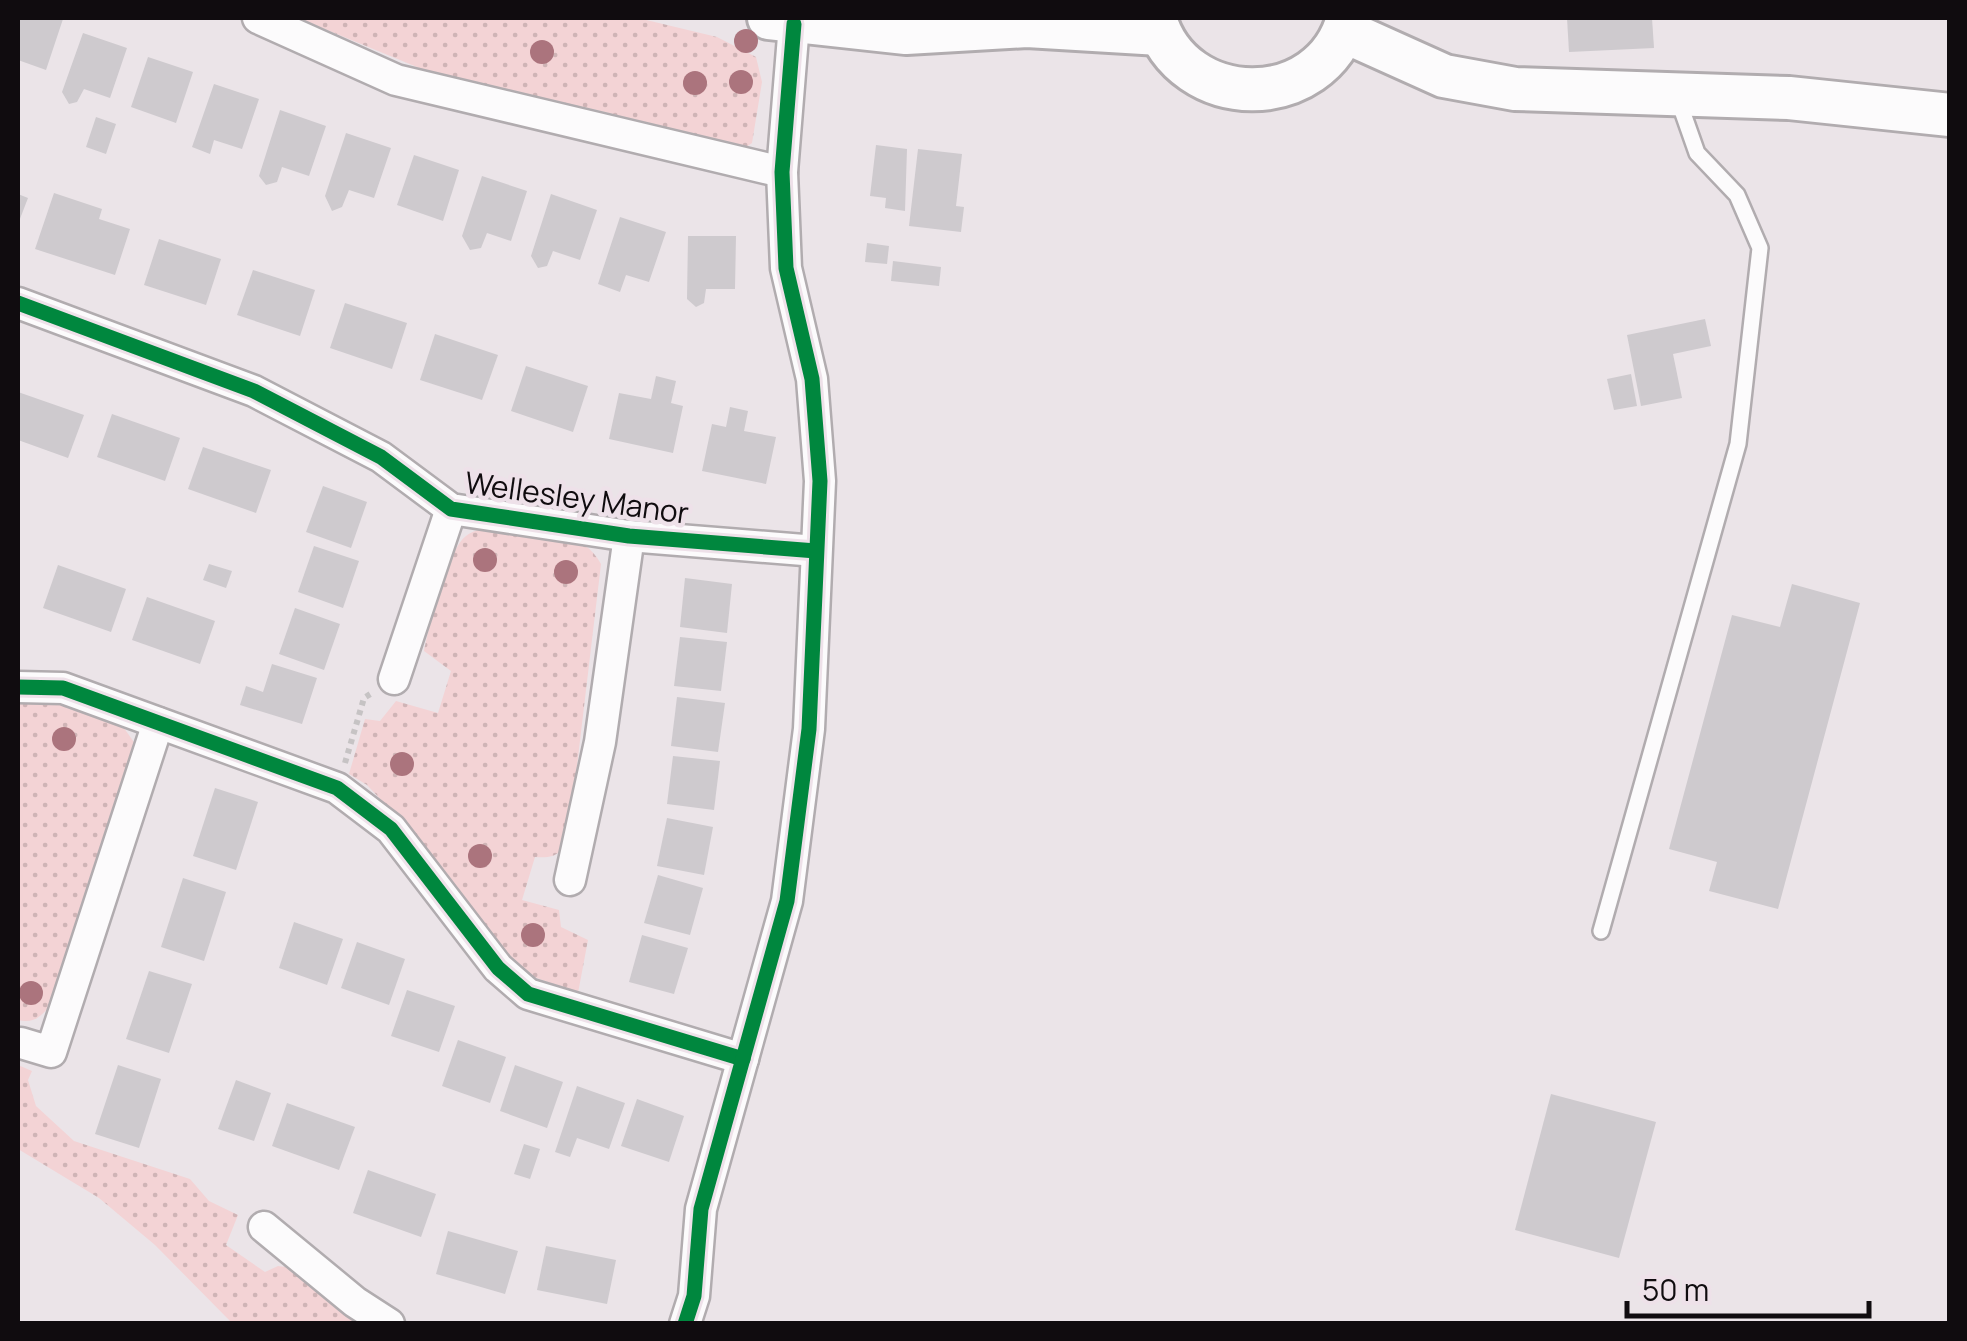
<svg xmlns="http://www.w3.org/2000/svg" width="1967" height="1341" viewBox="0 0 1967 1341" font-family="Manrope,sans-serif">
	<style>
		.grass { fill: url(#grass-dots) }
		.building { fill: #cecace }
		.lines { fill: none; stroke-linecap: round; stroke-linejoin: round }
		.lane-casing { stroke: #b1acaf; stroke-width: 20 }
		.street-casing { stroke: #b1acaf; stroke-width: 35 }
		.secondary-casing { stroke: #b1acaf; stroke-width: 48 }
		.path { stroke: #c6c3c4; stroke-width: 6; stroke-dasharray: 5 5; stroke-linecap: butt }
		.lane { stroke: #fcfbfc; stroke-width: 15 }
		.street { stroke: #fcfbfc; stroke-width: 30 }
		.secondary { stroke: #fcfbfc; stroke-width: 42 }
		.cycleway-casing { stroke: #eee1e9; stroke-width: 21 }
		.cycleway { stroke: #00873e; stroke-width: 15 }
		.tree { fill: #ab747d }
		.labels { text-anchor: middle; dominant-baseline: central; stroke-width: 9; stroke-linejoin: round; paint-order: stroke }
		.street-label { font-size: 30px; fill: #100c0f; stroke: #eee1e9 }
	</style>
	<defs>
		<pattern id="grass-dots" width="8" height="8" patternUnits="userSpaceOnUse" patternTransform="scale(2.5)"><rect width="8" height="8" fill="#f3d3d5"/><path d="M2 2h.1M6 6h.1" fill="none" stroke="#cfb4b6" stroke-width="1.8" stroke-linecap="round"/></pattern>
	</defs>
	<rect width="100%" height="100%" fill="#ebe4e8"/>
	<g class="grass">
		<path d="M298 18H638L717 37 756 57 762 82 752 143 745 148 597 110 446 79Z"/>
		<path d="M489 527C528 532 581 525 601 564L569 833C562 853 557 859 535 857L522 900 559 910 561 927 588 940 578 993 534 977 501 954 429 851 367 785 349 774 365 719 380 721 396 701 438 713 451 671 424 651C429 627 447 550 466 536 472 531 481 529 489 527Z"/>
		<path d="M54 698 119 721 136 745 52 1003C42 1016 34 1024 18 1020V702Z"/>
		<path d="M18 1065 32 1071 28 1080 36 1106 74 1141 190 1179 209 1201 238 1215 226 1245 265 1272 278 1266 292 1268 357 1323H232L155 1245 99 1198 18 1149Z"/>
	</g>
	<g class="building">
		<path d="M18 18 63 19 46 70 18 60Z"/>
		<path d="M1567 18H1652L1654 48 1569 52Z"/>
		<path d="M83 33 127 48 110 98 84 89 77 102 69 104 62 92Z"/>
		<path d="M148 57 193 72 176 123 131 107Z"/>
		<path d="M214 84 259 99 242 149 214 140 210 154 192 147Z"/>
		<path d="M280 110 326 126 309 176 282 167 277 182 266 185 259 176Z"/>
		<path d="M96 117 116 124 106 154 86 147Z"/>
		<path d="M346 133 391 148 374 198 349 190 342 207 332 211 325 196Z"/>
		<path d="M876 145 907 149 905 211 885 208 886 198 870 196Z"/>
		<path d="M918 149 962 154 956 206 964 207 961 232 909 226Z"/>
		<path d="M414 155 459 170 443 221 397 205Z"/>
		<path d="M482 176 527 191 511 241 487 233 481 248 470 250 462 236Z"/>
		<path d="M54 193 102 209 99 219 130 229 115 275 35 249Z"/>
		<path d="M18 194 28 198 18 224Z"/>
		<path d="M551 194 597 210 580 260 553 251 547 266 538 268 531 256Z"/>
		<path d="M620 217 666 232 649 282 626 275 620 292 598 284Z"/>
		<path d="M688 236H736L735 289H706L704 303 696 307 687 299Z"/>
		<path d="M159 239 221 259 206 305 144 285Z"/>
		<path d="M867 243 889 246 887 264 865 262Z"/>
		<path d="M893 261 941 267 939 286 891 281Z"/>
		<path d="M253 270 315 290 300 336 237 315Z"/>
		<path d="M345 303 407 323 392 369 330 348Z"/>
		<path d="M1705 319 1711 346 1673 354 1682 398 1641 406 1627 335Z"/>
		<path d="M435 334 498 355 482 400 420 380Z"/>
		<path d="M526 366 588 386 573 432 511 411Z"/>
		<path d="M1631 374 1637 406 1614 410 1607 379Z"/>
		<path d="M656 376 676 381 671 403 683 406 673 453 609 439 619 393 651 399Z"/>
		<path d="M18 392 84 415 68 458 18 440Z"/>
		<path d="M730 407 748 411 744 431 776 437 766 484 702 471 712 424 726 427Z"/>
		<path d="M112 414 180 438 165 481 97 457Z"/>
		<path d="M203 447 271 470 256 513 188 489Z"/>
		<path d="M323 486 367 502 351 548 306 532Z"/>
		<path d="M314 546 359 561 343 608 298 592Z"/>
		<path d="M209 564 232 571 226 588 203 580Z"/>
		<path d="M58 565 126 589 111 632 43 608Z"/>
		<path d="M685 578 732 584 727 633 680 627Z"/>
		<path d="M1792 584 1860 603 1778 909 1709 891 1717 862 1669 849 1732 615 1780 627Z"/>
		<path d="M147 597 215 621 200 664 132 640Z"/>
		<path d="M295 608 340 624 324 670 279 654Z"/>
		<path d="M680 637 727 642 721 691 674 686Z"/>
		<path d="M272 664 317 678 302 724 240 705 246 686 263 692Z"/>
		<path d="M677 697 725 703 718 752 671 746Z"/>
		<path d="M673 756 720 761 714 810 667 804Z"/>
		<path d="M215 788 258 802 236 870 193 856Z"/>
		<path d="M667 818 713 827 704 875 657 866Z"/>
		<path d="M658 875 703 888 690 935 644 923Z"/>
		<path d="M183 878 226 892 204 961 161 947Z"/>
		<path d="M294 922 343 939 327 985 279 968Z"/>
		<path d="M642 935 688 948 674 994 629 982Z"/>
		<path d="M357 942 405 959 389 1005 341 988Z"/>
		<path d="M149 971 192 984 169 1053 126 1039Z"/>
		<path d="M407 990 455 1006 439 1052 391 1036Z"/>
		<path d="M458 1040 506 1057 490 1103 442 1086Z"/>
		<path d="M118 1065 161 1079 139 1148 95 1134Z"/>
		<path d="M515 1065 563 1082 547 1128 500 1111Z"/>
		<path d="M236 1080 271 1093 254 1141 218 1129Z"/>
		<path d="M577 1086 625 1103 609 1149 577 1138 570 1157 555 1152Z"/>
		<path d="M1551 1094 1656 1122 1619 1258 1515 1230Z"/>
		<path d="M637 1099 684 1116 669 1162 621 1146Z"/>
		<path d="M287 1103 355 1127 339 1170 272 1146Z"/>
		<path d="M524 1144 540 1149 530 1179 514 1174Z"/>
		<path d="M368 1170 436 1194 421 1237 353 1213Z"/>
		<path d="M448 1231 518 1251 505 1294 436 1274Z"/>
		<path d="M546 1246 616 1260 607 1304 537 1290Z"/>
	</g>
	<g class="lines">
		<g class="lane-casing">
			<path id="lane" d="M1601 931 1738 444 1760 248 1737 195 1697 153 1678 99"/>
		</g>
		<g class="street-casing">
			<g id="street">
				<path d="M258 18 396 80 782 172"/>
				<path d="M18 303 254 391 381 457 451 509 629 536 816 551"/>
				<path d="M394 679 451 509"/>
				<path d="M18 687 63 688 337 788 391 829 498 968 528 994 743 1059"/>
				<path d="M570 880 600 742 629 536"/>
				<path d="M21 1043 51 1052 158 723"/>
				<path d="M264 1227 355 1302 389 1324"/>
				<path d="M685 1324 694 1296 701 1209 787 901 809 729 820 481 812 379 786 268 782 172 794 24"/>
			</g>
		</g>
		<g class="secondary-casing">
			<g id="secondary">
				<path d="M769 18 906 33 1027 26 1160 34"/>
				<path d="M1155 18C1182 112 1322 114 1348 18"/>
				<path d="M1344 31 1444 76 1515 89 1789 98 1950 115"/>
			</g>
		</g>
		<path class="path" d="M345 763 364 698 372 693"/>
		<use href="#lane" class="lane"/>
		<use href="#street" class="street"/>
		<use href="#secondary" class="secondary"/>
		<g class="cycleway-casing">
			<g id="cycleway">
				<path d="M18 303 254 391 381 457 451 509 629 536 816 551"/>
				<path d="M18 687 63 688 337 788 391 829 498 968 528 994 743 1059"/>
				<path d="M685 1324 694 1296 701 1209 787 901 809 729 820 481 812 379 786 268 782 172 794 24"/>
			</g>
		</g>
		<use href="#cycleway" class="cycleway"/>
	</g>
	<g class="tree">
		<circle cx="746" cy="41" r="12"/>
		<circle cx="542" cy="52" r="12"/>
		<circle cx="741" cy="82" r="12"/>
		<circle cx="695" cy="83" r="12"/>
		<circle cx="485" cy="560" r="12"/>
		<circle cx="566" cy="572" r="12"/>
		<circle cx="64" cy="739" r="12"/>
		<circle cx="402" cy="764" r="12"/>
		<circle cx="480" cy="856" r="12"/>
		<circle cx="533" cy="935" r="12"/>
		<circle cx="31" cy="993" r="12"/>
	</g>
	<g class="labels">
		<g class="street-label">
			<text transform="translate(577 497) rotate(8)">Wellesley Manor</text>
		</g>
	</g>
	<rect width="1967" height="1341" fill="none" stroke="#100c0f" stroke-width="40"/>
	<path d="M1627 1301v15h242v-15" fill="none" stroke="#100c0f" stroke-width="5"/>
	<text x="1642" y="1301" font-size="30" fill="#100c0f" stroke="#eee1e9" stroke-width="8" paint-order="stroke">50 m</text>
</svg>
